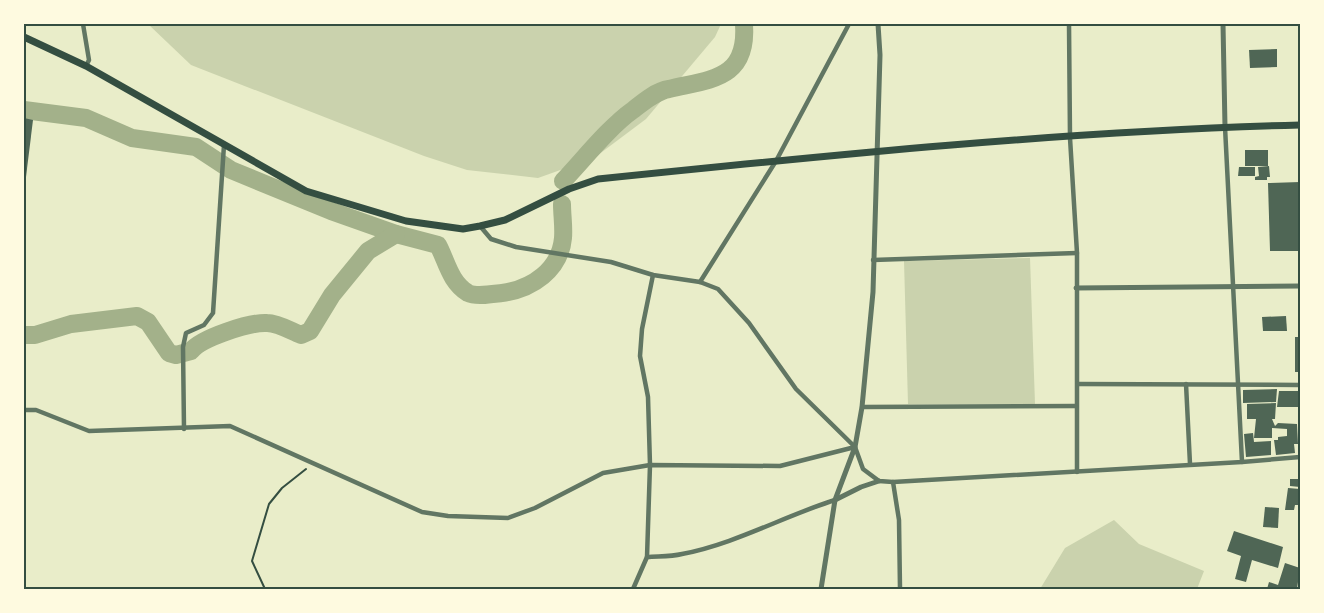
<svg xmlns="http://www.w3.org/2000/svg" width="1324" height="613" viewBox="0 0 1324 613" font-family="Ubuntu,sans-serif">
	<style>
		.green { fill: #cad2ad }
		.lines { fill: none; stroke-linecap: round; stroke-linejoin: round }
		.river { stroke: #a3b18a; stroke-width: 18 }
		.building { fill: #4f6655 }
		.path { stroke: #344e41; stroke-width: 2 }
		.minor { stroke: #617663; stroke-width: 4.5 }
		.tertiary { stroke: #617663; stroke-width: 5 }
		.primary { stroke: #344e41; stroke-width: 7 }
		.neatline { fill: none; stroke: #344e41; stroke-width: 2 }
	</style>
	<rect width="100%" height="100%" fill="#e9edc9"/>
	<g class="green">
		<path d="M148 24H721L715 37 646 119 594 158 538 178 467 170 424 156 191 65Z"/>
		<path d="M1030 258 1035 404H908L904 261Z"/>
		<path d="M1114 520 1139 544 1204 571 1197 589H1040L1065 548Z"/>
	</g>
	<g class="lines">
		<g class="river">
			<path d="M24 110 86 118 132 138 196 147 231 170 331 211 396 234 438 245C447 262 450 282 468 293 476 297 493 294 502 293 532 289 560 270 563 238 564 227 562 215 562 204"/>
			<path d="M563 181C583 160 609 127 633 110 643 102 656 91 669 89 710 79 748 80 744 24"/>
			<path d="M24 335H35L71 324 137 316 148 322 169 353 176 355 191 351C201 338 250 322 267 323 278 323 291 331 301 335L310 331 332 295 368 251 396 234"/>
		</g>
	</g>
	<g class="building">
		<path d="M1277 49V67L1250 68 1249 50Z"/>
		<path d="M24 118 33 120 25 185 24 184Z"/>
		<rect x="1245" y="150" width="23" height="16"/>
		<path d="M1269 166 1270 177H1267V180H1255V177L1259 176 1258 167Z"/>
		<path d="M1239 167H1255V176H1238Z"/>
		<path d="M1300 182V251H1270L1268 183Z"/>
		<path d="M1286 316 1287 331H1263L1262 317Z"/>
		<rect x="1295" y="337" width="5" height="35"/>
		<path d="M1277 389 1276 402 1243 403V390Z"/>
		<path d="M1279 391H1298V407H1277Z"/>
		<path d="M1276 403 1275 419H1272L1275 426 1278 423 1297 424 1298 444H1294L1295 453 1276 455 1274 440H1278V437L1287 436V429L1272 428V438H1254L1256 419H1247V404Z"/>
		<path d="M1253 433 1254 442 1271 441V455L1246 457 1244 434Z"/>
		<path d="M1290 479H1300V487L1290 486Z"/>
		<path d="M1288 488 1300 489V505H1295L1294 510H1285Z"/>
		<path d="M1265 507 1279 508 1278 528 1263 527Z"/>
		<path d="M1234 531 1283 547 1278 568 1252 560 1246 582 1235 579 1241 556 1227 551Z"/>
		<path d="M1285 563 1300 568 1297 589H1267L1269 582 1278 585Z"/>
	</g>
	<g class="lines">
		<path class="path" d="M265 589 252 561 269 504 282 488 306 469"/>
		<g class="minor">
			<path d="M83 24 89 60 86 66"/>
			<path d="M1069 24 1070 138 1077 253V472"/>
			<path d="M1225 127 1242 462"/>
			<path d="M480 226 491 239 516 247 611 262 653 275 700 282 718 289 749 323 796 389 855 447 863 469 879 481 893 482 1242 462 1300 457"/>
			<path d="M873 260 1077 253"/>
			<path d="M700 282 776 161 849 24"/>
			<path d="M1078 384 1300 385"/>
			<path d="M1186 384 1190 464"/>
			<path d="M862 407 1076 406"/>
			<path d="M24 410H36L89 431 230 426 422 512 448 516 508 518 535 508 603 473 650 465 780 466 855 447"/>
			<path d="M184 429 183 347 186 333 204 325 213 313 224 145"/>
			<path d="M893 482 899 520 900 589"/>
			<path d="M647 557C658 556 670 557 682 554 735 544 784 516 835 500"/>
			<path d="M633 589 647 557 650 465 648 397 640 356 642 329 653 275"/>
		</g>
		<g class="tertiary">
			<path d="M1223 24 1225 127"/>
			<path d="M1076 288 1300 286"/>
			<path d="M835 500 861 487 879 481"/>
			<path d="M821 589 835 500 855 447 862 407 873 292 880 55 878 24"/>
		</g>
		<path class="primary" d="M24 37 86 66 306 191 406 221 463 229 480 226 505 220 569 189 598 179C831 155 1066 131 1300 125"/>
	</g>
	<rect width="1324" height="613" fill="none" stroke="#fefae0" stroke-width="50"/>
	<rect x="25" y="25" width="1274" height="563" class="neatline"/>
</svg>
